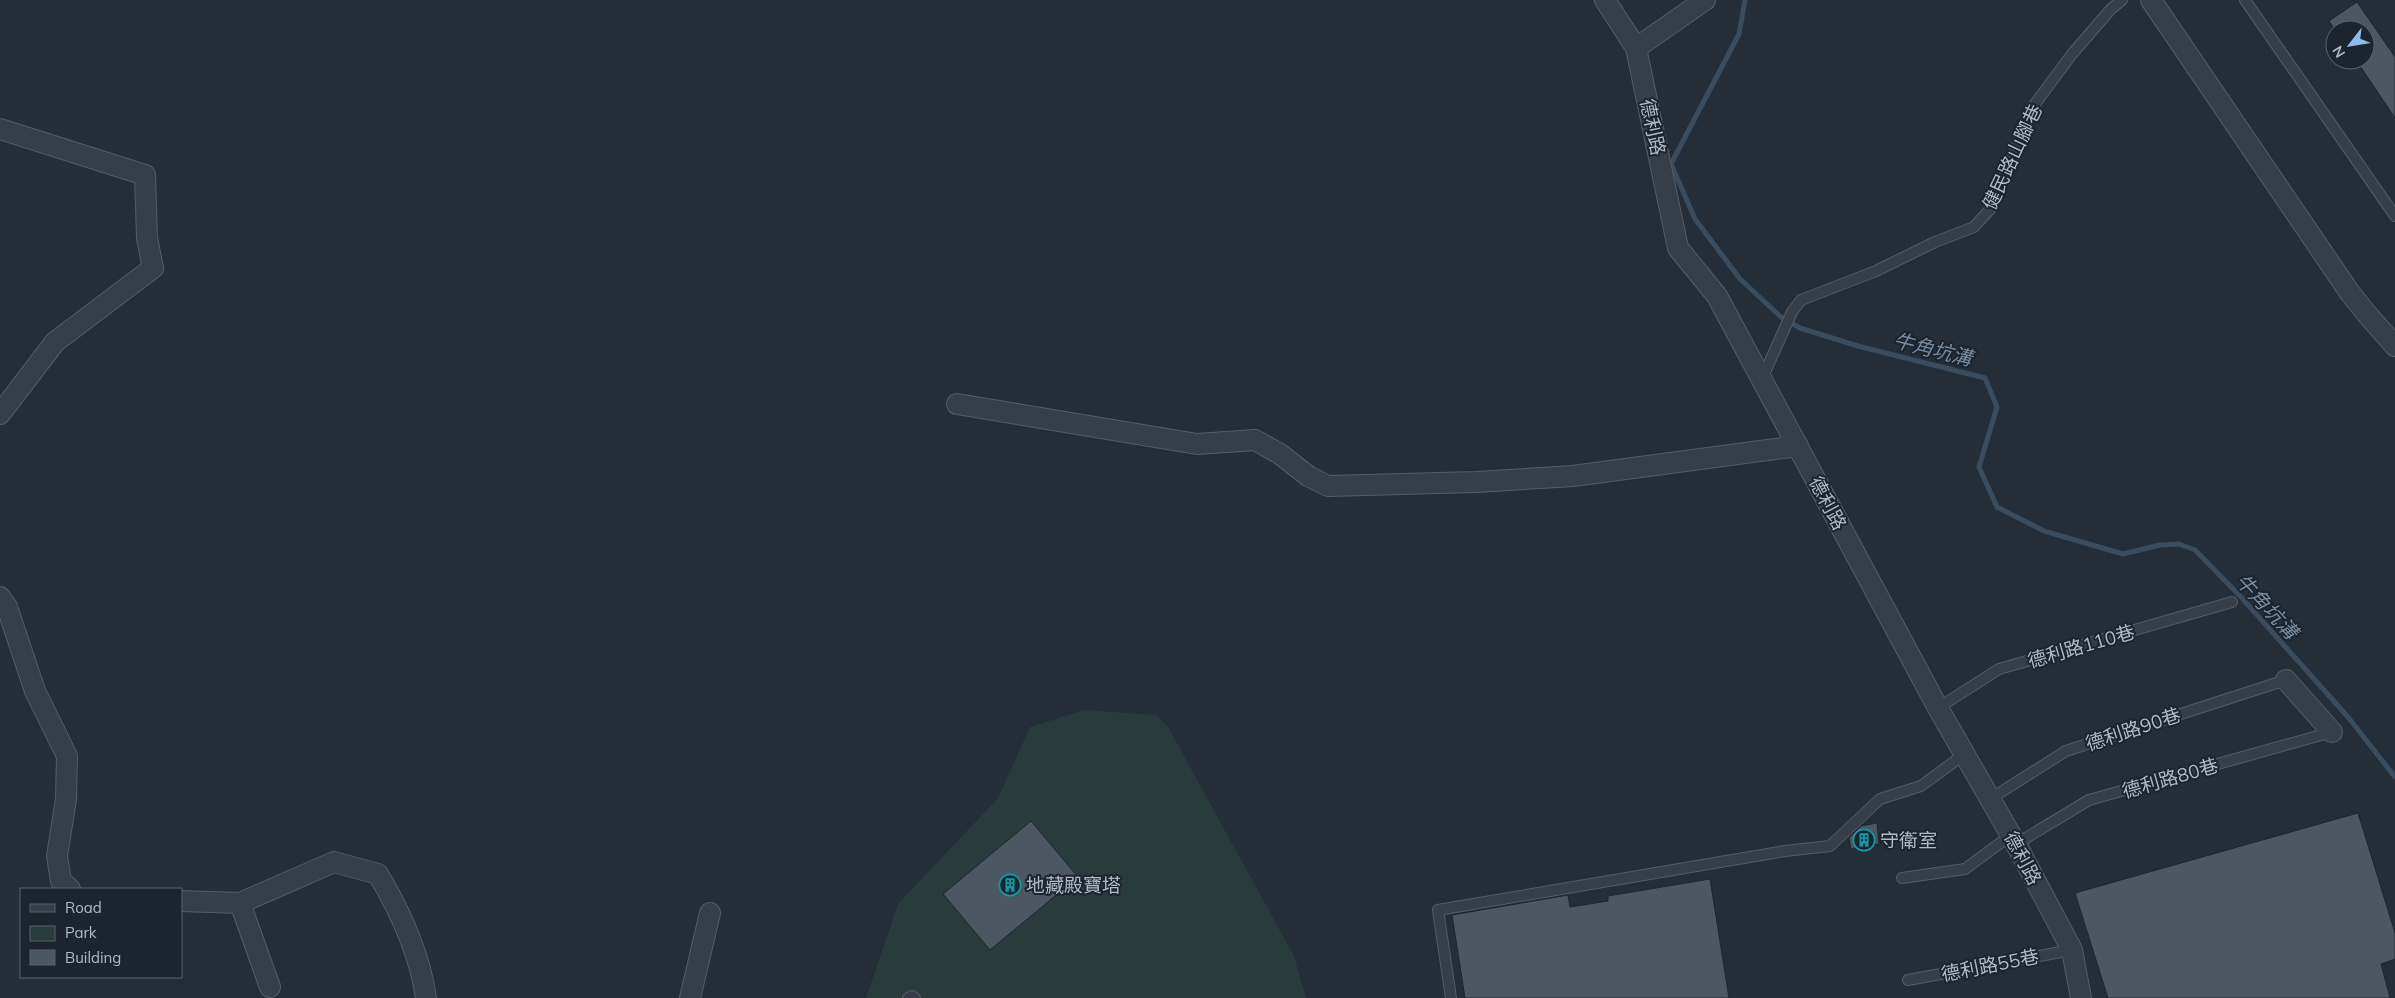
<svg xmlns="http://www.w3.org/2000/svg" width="2395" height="998" viewBox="0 0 2395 998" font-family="Mulish,'Noto Sans TC',sans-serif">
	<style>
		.green { fill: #283c3b }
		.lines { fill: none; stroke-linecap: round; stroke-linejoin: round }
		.stream { stroke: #394d60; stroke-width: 5 }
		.building { fill: #4b5863; stroke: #1e262f }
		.lane-casing { stroke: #545d66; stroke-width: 12 }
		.street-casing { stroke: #545d66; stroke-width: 22 }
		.lane { stroke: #363f48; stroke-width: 10 }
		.street { stroke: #363f48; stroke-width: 20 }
		.labels { text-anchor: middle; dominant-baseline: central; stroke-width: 4; stroke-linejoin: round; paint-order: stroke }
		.street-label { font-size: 19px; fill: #b1bac4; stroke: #1c242d }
		.poi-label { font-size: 19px; fill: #b1bac4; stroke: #1c242d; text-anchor: start }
		.water-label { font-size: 20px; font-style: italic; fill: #748ea6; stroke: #1c242d }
	</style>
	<rect width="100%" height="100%" fill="#232e38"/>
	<path class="green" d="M1084 710 1156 715 1168 727 1294 956 1306 998H866L898 904 998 798 1030 727Z"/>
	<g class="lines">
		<path class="stream" d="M1745 0 1739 34 1671 164 1695 219 1740 279 1781 317 1800 328 1858 346 1985 378 1997 407 1979 467 1997 507 2044 531 2123 554 2160 545 2179 544 2195 550 2241 597 2348 717 2395 777"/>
	</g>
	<g class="building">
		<path d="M2357 2 2395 57V118L2356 60H2365V30H2335L2329 21Z"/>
		<path d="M2358 813 2395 933V959L2381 964 2390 998H2108L2075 893Z"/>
		<path d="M1031 821 1078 877 990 950 943 894Z"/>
		<path d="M1877 823 1879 844 1851 849 1849 838 1861 826Z"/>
		<path d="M1710 879 1729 998H1465L1452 915 1568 895 1570 907 1608 901V896Z"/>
	</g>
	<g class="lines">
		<g class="lane-casing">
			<g id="lane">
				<path d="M2245 0 2395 216"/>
				<path d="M1762 379 1792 312 1801 300 1876 271 1935 242 1974 227 1992 207 2032 108 2072 54 2111 9 2122 0"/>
				<path d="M1938 708 1999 669 2232 602"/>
				<path d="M1990 799 2066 751 2286 680"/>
				<path d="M2016 844 2089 800 2332 732"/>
				<path d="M1902 878 1965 869 2011 835"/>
				<path d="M1908 980 2072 950"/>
				<path d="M908 998 912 996 915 998"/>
				<path d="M1451 998 1438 910 1785 851 1830 846 1880 799 1921 786 1966 753"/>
			</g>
		</g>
		<g class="street-casing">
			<g id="street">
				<path d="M1605 0 1636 48 1678 248 1717 296 1938 708 2016 844 2072 950 2081 998"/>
				<path d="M2151 0 2350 293 2366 313 2395 346"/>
				<path d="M1636 48 1705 0"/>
				<path d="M0 129 145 175 147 238 153 268 55 342 0 414"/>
				<path d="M957 404 1197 444 1255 440 1280 454 1308 476 1328 486 1476 482 1573 476 1798 446"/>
				<path d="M0 597 7 607 35 691 67 756 66 799 57 856 61 881 70 889"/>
				<path d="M2286 680 2332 732"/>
				<path d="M181 901 240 903 334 862 378 874C400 911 420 955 426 998"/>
				<path d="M240 903 270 987"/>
				<path d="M690 998 710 913"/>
			</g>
		</g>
		<use href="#lane" class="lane"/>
		<use href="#street" class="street"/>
	</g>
	<defs>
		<g id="building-ring" transform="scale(1.125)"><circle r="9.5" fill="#1c242d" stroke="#0f9aa8" stroke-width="1.5"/><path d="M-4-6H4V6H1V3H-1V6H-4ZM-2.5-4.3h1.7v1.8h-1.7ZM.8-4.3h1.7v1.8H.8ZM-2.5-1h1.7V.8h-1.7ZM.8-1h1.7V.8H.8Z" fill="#0f9aa8"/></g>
	</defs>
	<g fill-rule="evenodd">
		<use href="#building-ring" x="1864" y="840"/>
		<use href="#building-ring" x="1010" y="885"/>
	</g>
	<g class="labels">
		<g class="street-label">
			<text transform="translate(1653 127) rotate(78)">德利路</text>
			<text transform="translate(2012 157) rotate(-65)">健民路山腳巷</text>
			<text transform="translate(1828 503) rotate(62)">德利路</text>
			<text transform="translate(2081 646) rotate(-16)">德利路110巷</text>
			<text transform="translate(2133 729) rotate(-18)">德利路90巷</text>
			<text transform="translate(2170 778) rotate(-16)">德利路80巷</text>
			<text transform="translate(2023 858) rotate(62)">德利路</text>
			<text transform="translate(1990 965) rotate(-11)">德利路55巷</text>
		</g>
		<g class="poi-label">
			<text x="1880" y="840">守衛室</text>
			<text x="1026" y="885">地藏殿寶塔</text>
		</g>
		<g class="water-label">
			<text transform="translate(1933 349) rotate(14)">牛角坑溝</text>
			<text transform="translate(2267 606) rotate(47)">牛角坑溝</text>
		</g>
	</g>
	<rect x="20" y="888" width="162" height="90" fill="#1c242d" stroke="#586069"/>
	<rect x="30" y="904" width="25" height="8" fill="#363f48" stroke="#586069"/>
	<text x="65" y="913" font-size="15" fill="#b1bac4">Road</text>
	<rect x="30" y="926" width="25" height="15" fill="#283c3b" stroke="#586069"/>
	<text x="65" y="938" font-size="15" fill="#b1bac4">Park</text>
	<rect x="30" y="950" width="25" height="15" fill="#4b5863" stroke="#586069"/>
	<text x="65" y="963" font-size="15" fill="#b1bac4">Building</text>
	<g transform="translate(2350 45) rotate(239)"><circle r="24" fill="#1c242d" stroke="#586069"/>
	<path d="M0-4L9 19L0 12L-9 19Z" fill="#8bbbef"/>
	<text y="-8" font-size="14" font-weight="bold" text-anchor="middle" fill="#b1bac4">N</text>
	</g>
</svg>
